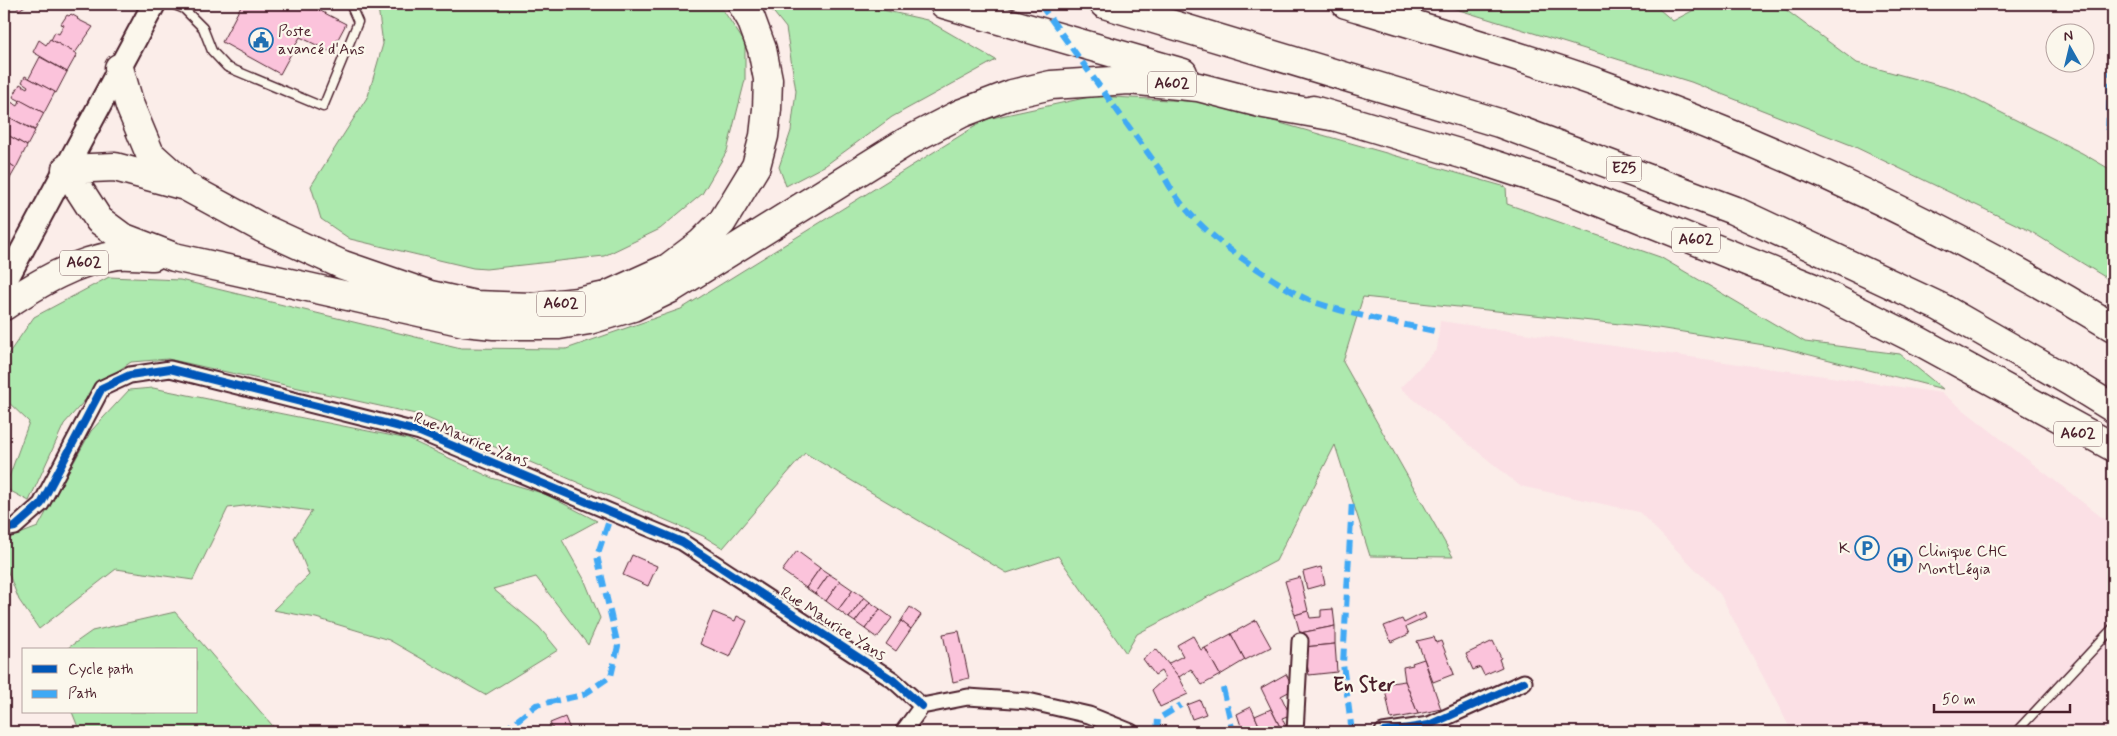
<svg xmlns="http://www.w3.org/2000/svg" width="2117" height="736" viewBox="0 0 2117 736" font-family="Mynerve,sans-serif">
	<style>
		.built { fill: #fbe0e5 }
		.green { fill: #ade9ae; stroke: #7c846c }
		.building { fill: #fbc3db; stroke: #4a1f2b }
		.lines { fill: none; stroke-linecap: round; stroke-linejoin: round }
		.lane-casing { stroke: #4a1f2b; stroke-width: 11 }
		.street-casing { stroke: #4a1f2b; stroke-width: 19 }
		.secondary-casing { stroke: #4a1f2b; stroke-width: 26 }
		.highway-casing { stroke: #4a1f2b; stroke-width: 31 }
		.lane { stroke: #fbf7ec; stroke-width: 8 }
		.street { stroke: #fbf7ec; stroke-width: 15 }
		.secondary { stroke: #fbf7ec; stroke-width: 22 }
		.highway { stroke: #fbf7ec; stroke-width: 28 }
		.quiet { stroke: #3fa9f5; stroke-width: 6; stroke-dasharray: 12 6; stroke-linecap: butt }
		.cycleway-casing { stroke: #fbf7ec; stroke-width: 11 }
		.cycleway { stroke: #0057b8; stroke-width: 8 }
		.labels { text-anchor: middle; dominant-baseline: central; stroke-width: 4.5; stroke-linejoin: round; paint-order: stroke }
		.shield { fill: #fbf7ec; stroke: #7f6065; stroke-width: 1 }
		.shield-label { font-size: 15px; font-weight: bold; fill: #4a1f2b }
		.poi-label { font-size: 16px; fill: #4a1f2b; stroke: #fbf7ec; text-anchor: start }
		.street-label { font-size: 16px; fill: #4a1f2b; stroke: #fbf7ec }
		.quarter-label { font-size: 19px; font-weight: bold; fill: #4a1f2b; stroke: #fbf7ec }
	</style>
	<rect width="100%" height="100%" fill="#fbede9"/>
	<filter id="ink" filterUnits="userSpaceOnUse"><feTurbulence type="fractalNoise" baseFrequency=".02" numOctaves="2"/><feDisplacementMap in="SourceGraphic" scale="10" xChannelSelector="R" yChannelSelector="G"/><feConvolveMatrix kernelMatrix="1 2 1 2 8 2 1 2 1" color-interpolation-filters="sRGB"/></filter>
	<g filter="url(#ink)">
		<path class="built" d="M1440 321 1942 393 2113 526V732H1792L1720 594 1639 512 1520 486 1400 388 1437 349Z"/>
		<g class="green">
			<path d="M374 4H719L745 43V80L727 151 702 194 660 229 604 256 486 269 473 268 350 239 321 219 311 186 368 96 383 44 378 7Z"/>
			<path d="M767 4H856L927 20 996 60 892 117 826 165 786 186 779 167 791 131 796 91 786 28Z"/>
			<path d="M1440 4H1653L1673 21 1705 4H1778L1857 63 1956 90 2082 153 2113 171V282L2030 231 1851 145 1691 82Z"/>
			<path d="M1094 96 1206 102 1506 187 1507 204 1660 257 1805 342 1900 354 1943 389 1783 348 1658 328 1363 297 1343 362 1453 557 1370 556 1335 445 1276 561 1137 634 1126 653 1058 556 1007 573 805 453 723 548 703 536 420 415 168 359 131 362 100 383 64 424 29 501 5 488 29 422 4 398V360L34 317 109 277 180 280 461 348 566 349 681 309 987 119Z"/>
			<path d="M153 388 408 439 492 478 545 494 597 521 562 540 584 579 600 618 588 645 536 577 493 589 539 627 558 650 485 695 389 640 316 618 273 610 309 575 294 538 312 511 259 504 228 508 193 580 116 569 39 629 19 600 4 562V540L38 527 91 431 129 390Z"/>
			<path d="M175 612 278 732H80L72 712H196V650H65L92 631Z"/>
		</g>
		<g class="building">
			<path d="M16 4H28L19 10Z"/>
			<path d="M242 4H307L346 24 331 52 300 37 280 74 222 42Z"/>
			<path d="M71 14 78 18 77 19 93 27 75 53 51 40 55 32 59 34 64 25 61 24 67 15 69 16Z"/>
			<path d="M50 39 77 54 67 72 33 52 39 40 46 45Z"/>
			<path d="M40 57 67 72 56 93 29 78Z"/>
			<path d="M25 76 55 92 44 113 13 97 20 84 27 88 28 86 22 82Z"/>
			<path d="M20 100 44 113 35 130 4 115 11 102 18 106Z"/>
			<path d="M9 117 35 131 27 146 4 133V127Z"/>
			<path d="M4 133 27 146 16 168 4 160Z"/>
			<path d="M4 160 16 168 8 182 4 180Z"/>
			<path d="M797 551 820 568 806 588 782 571Z"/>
			<path d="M632 555 657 566 648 586 623 575Z"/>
			<path d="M1321 567 1325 584 1307 589 1303 572Z"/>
			<path d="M820 568 829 574 815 594 806 588Z"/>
			<path d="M829 574 840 581 826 601 815 594Z"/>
			<path d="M1300 577 1308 611 1295 615 1285 581Z"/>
			<path d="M840 581 853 590 838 610 826 601Z"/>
			<path d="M853 590 864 597 849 618 838 610Z"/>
			<path d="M864 597 870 602 855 622 849 618Z"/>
			<path d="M870 602 880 609 865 629 855 622Z"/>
			<path d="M910 607 921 615 911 629 901 621Z"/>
			<path d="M880 609 892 618 877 638 865 629Z"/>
			<path d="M1333 609 1335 626 1300 633 1295 615 1308 611 1310 618 1321 617V610Z"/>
			<path d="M713 612 735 621 737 616 747 621 730 657 700 644Z"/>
			<path d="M1424 613 1426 618 1406 627 1409 634 1391 642 1384 626 1402 619 1404 623Z"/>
			<path d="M1256 620 1271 647 1245 660 1231 634Z"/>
			<path d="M901 621 911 629 896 651 886 644Z"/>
			<path d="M1335 626V644L1304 647 1300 633Z"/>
			<path d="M959 631 969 678 953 682 943 634Z"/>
			<path d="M1231 634 1245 660 1220 675 1205 648Z"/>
			<path d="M1193 636 1201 650 1205 648 1220 675 1202 685 1191 669 1179 677 1167 664 1183 656 1177 645Z"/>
			<path d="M1434 637 1436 643 1441 641 1454 674 1433 682 1417 641Z"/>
			<path d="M1493 641 1501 658 1499 659 1502 667 1484 675 1480 667 1473 670 1466 654Z"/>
			<path d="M1335 644 1337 672 1309 675 1304 647Z"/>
			<path d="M1156 649 1179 677 1188 694 1160 707 1152 690 1165 678 1161 671 1155 675 1143 659Z"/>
			<path d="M1424 659 1441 709 1418 714 1405 681 1403 667 1413 665 1412 663Z"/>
			<path d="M1286 674 1294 689 1281 696 1290 715 1282 718 1287 729 1282 731 1261 688Z"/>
			<path d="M1405 681 1418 714 1391 719 1384 684Z"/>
			<path d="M1200 700 1206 714 1192 719 1187 705Z"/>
			<path d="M1251 707 1255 716 1262 732H1243L1237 714Z"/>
			<path d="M1271 709 1282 731 1280 732H1262L1255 716Z"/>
			<path d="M565 717 571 732H554L550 723Z"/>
			<path d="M821 724 838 732H817Z"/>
		</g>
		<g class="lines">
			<g class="lane-casing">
				<g id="lane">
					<path d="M172 4 184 9 203 28 212 51 227 67 323 107 358 22 350 4"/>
					<path d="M2016 732 2113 628"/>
				</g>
			</g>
			<g class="street-casing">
				<g id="street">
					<path d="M4 529 15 527 41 504 102 388 130 375 170 369 420 432 682 542 893 680 922 706"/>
					<path d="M903 732 922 706 968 697 1028 701 1089 715 1131 732"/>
					<path d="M1295 732 1300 641"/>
					<path d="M1383 732 1429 725 1524 682"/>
				</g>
			</g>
			<g class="secondary-casing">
				<path id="secondary" d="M4 284 154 4"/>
			</g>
			<g class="highway-casing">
				<g id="highway">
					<path d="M742 4 751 19 762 49 768 79 767 109 764 136 756 166 722 222 701 243 668 268 606 296 578 302 532 307 475 305 430 295 343 265 262 228 185 186 115 167 66 169 99 220 122 237 174 257 464 322 494 325H559L589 320 633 307 670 289 906 142 962 113 1012 94 1051 85 1129 80 1198 87 1264 104 1331 116"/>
					<path d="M944 4 1183 73"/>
					<path d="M1104 4 1499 123 1733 210 1940 307 2071 382 2113 408"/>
					<path d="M1346 4C1430 29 1515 54 1598 83 1777 147 1951 228 2113 327"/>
					<path d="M119 68 130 106 150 154 180 181"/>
					<path d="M1313 110 1465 155 1562 187 1811 287 1919 341 2113 447"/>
					<path d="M4 306C39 283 75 261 118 255 129 254 141 256 153 256"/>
				</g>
			</g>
			<use href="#lane" class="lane"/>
			<use href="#street" class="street"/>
			<use href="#secondary" class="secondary"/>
			<use href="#highway" class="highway"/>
			<g class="quiet">
				<path d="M1040 4 1163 174C1185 220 1230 251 1271 278 1284 286 1299 297 1314 302 1354 316 1398 323 1439 332"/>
				<path d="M2113 28 2108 133 2113 138"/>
				<path d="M1223 688 1233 732"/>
				<path d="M503 732 536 705 583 695 611 676 618 646 597 556 612 512"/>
				<path d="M1157 732 1158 719 1181 705"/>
				<path d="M1352 732 1343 664 1352 500"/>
			</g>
			<g class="cycleway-casing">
				<g id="cycleway">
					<path d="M4 529 15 527 41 504 102 388 130 375 170 369 420 432 682 542 893 680 922 706"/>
					<path d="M1383 732 1429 725 1524 682"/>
				</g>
			</g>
			<use href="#cycleway" class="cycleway"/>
		</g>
	</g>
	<defs>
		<g id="civic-ring" transform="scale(1.25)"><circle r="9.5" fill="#fbf7ec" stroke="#1f6fb2" stroke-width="1.5"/><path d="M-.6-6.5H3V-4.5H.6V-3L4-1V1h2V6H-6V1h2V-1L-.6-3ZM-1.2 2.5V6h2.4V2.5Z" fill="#1f6fb2"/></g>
		<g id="parking-ring" transform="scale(1.25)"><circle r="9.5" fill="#fbf7ec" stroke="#1f6fb2" stroke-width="1.5"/><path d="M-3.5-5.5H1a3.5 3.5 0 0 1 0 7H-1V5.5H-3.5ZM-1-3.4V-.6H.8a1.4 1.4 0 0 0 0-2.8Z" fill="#1f6fb2"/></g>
		<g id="hospital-ring" transform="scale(1.25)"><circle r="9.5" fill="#fbf7ec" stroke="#1f6fb2" stroke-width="1.5"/><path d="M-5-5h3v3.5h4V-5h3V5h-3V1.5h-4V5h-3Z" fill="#1f6fb2"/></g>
	</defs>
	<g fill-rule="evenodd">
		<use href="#civic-ring" x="261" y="40"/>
		<use href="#parking-ring" x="1867" y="548"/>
		<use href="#hospital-ring" x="1900" y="560"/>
	</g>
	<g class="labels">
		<g class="shield">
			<rect x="1148" y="71.5" width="48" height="25" rx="4"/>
			<rect x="1606.5" y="156.5" width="35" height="25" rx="4"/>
			<rect x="1672" y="227.5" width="48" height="25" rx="4"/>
			<rect x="60" y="250.5" width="48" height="25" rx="4"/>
			<rect x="537" y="291.5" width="48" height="25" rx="4"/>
			<rect x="2054" y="421.5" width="48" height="25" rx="4"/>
		</g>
		<g class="shield-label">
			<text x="1172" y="84">A602</text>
			<text x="1624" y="169">E25</text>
			<text x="1696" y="240">A602</text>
			<text x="84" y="263">A602</text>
			<text x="561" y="304">A602</text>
			<text x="2078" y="434">A602</text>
		</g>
		<g class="poi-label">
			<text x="278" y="31">Poste<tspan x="278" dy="18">avancé d'Ans</tspan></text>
			<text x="1850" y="548" text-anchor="end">K</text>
			<text x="1918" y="551">Clinique CHC<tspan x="1918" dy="18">MontLégia</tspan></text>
		</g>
		<g class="street-label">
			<text transform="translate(471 440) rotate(22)">Rue Maurice Yans</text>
			<text transform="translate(833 624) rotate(33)">Rue Maurice Yans</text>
		</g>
		<g class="quarter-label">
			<text x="1364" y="685">En Ster</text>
		</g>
	</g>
	<rect width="2117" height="736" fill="none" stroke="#fbf7ec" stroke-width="20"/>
	<rect x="10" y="10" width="2097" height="716" fill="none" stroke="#4a1f2b" stroke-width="2" filter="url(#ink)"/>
	<rect x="22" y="648" width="175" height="65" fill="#fbf7ec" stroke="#b4a19f"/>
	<rect x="32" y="665" width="25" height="8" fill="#0057b8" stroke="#b4a19f"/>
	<text x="68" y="674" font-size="15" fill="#4a1f2b">Cycle path</text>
	<rect x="32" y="690" width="25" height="8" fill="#3fa9f5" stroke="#b4a19f"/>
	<text x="68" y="698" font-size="15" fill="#4a1f2b">Path</text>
	<g transform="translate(2070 48) rotate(352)"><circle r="24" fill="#fbf7ec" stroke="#b4a19f"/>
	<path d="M0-4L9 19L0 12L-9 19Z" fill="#1f6fb2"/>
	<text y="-8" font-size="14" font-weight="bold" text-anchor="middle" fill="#4a1f2b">N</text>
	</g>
	<path d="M1934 704v8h136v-8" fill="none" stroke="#4a1f2b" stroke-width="2.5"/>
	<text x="1942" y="704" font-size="15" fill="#4a1f2b" stroke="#fbf7ec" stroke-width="4" paint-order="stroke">50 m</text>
</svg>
